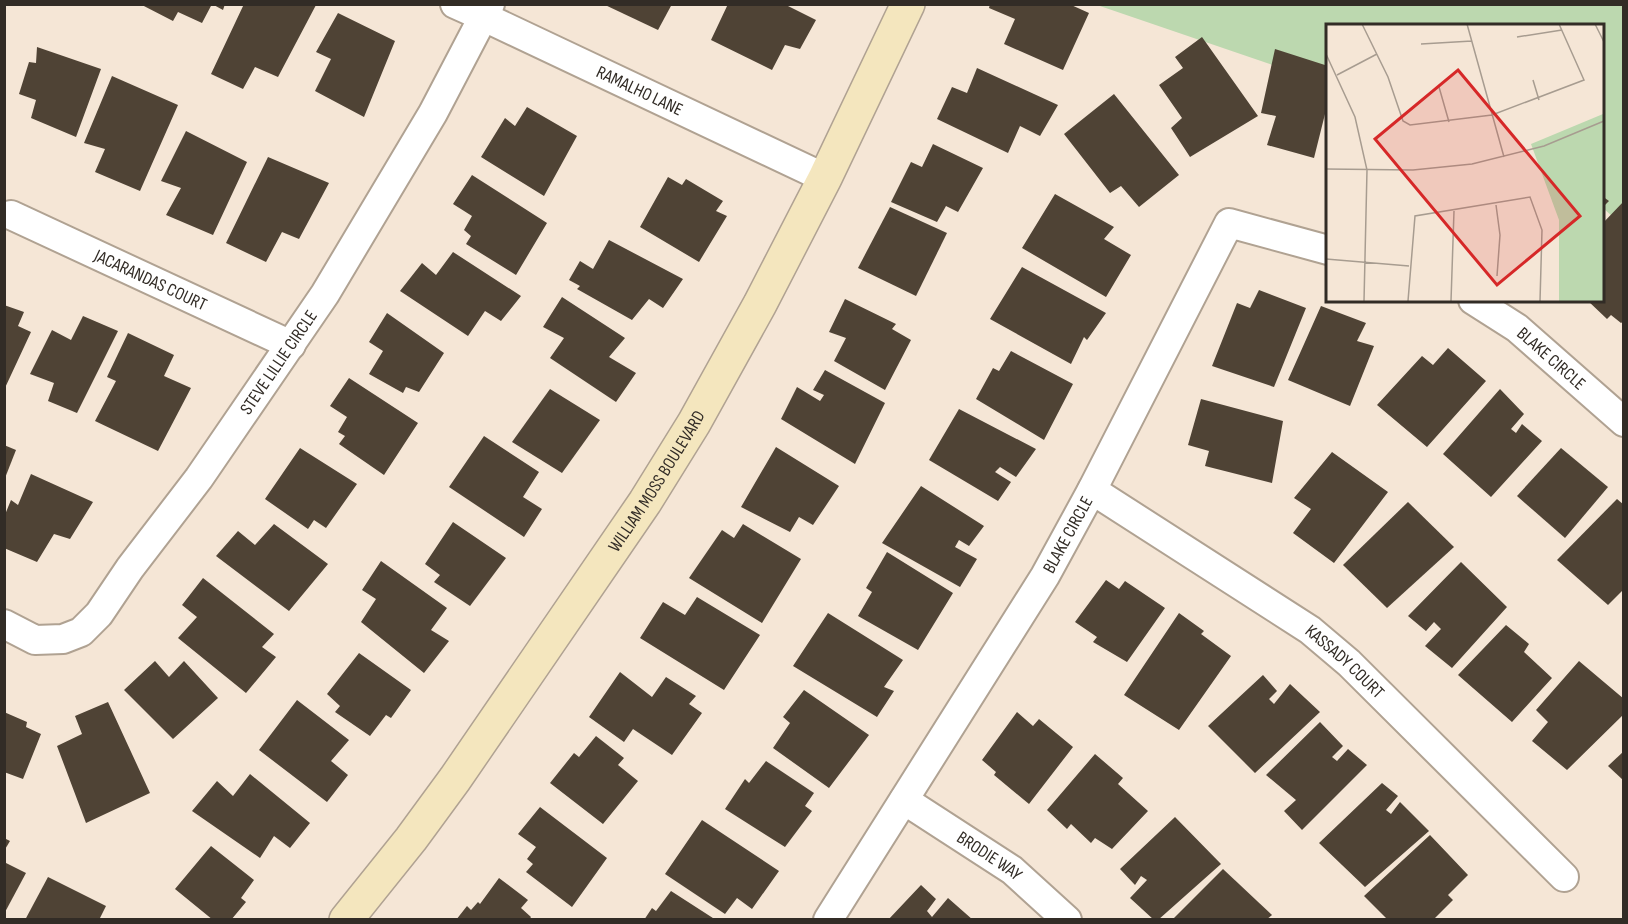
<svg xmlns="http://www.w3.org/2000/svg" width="1628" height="924" viewBox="0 0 1628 924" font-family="'Sofia Sans Condensed',sans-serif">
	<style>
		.green { fill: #bcd8af }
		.building { fill: #4f4335 }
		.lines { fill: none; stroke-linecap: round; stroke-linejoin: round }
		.street-casing { stroke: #b0a292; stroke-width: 32 }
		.secondary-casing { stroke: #b0a292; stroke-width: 36 }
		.street { stroke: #fff; stroke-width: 28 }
		.secondary { stroke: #f4e6be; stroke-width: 33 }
		.labels { text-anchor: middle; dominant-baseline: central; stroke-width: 6; stroke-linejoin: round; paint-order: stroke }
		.street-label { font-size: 18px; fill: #322c26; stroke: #fff }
		.inset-road { fill: none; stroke: #a79c90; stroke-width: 1.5 }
		.view { fill: #d62828; fill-opacity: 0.15; stroke: #d62828; stroke-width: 3 }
		.inset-edge { fill: none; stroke: #322c26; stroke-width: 3 }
	</style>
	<rect width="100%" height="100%" fill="#f5e6d6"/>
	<path class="green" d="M1097 5H1623V226L1603 208 1602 26H1328V84Z"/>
	<g class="building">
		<path d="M140 4H212L202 23 178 12 173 21Z"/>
		<path d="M212 4H225L223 10Z"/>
		<path d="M244 4 316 5 278 77 255 67 243 89 211 74Z"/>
		<path d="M603 4H672L658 30Z"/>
		<path d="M728 4H784L816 20 800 49 785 45 772 70 711 40Z"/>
		<path d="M990 4H1069L1089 13 1063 70 1004 44 1015 19 989 8Z"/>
		<path d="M338 13 395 41 364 117 315 91 331 59 316 52Z"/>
		<path d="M1202 37 1258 116 1190 157 1171 128 1182 118 1159 85 1183 68 1175 57Z"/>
		<path d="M37 47 101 69 76 137 31 118 36 100 19 94 29 62 36 63Z"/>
		<path d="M1275 49 1328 66V102L1314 158 1267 145 1276 116 1261 113Z"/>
		<path d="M977 68 1058 105 1040 136 1020 126 1008 153 937 119 952 87 967 93Z"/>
		<path d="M112 76 178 105 140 191 95 172 105 149 84 143Z"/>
		<path d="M1114 94 1179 175 1139 207 1121 186 1110 193 1064 134Z"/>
		<path d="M527 107 577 136 544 196 481 157 505 118 515 126Z"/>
		<path d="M186 131 247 162 213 235 166 215 181 188 161 181Z"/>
		<path d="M933 144 983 168 958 212 946 206 937 222 891 202 911 162 922 167Z"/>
		<path d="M268 157 329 183 299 239 282 232 266 262 226 243Z"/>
		<path d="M472 175 547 223 516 275 466 244 471 236 464 230 472 216 453 204Z"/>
		<path d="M668 177 682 185 686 179 723 201 716 211 727 216 699 262 640 227Z"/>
		<path d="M1055 194 1114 227 1104 239 1131 255 1106 297 1022 248Z"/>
		<path d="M1602 196 1609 201 1602 208Z"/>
		<path d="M1624 201V321L1621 323 1611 315 1607 319 1587 300H1602V224Z"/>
		<path d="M890 207 947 233 916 296 858 268Z"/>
		<path d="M609 240 683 279 663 308 649 299 632 320 577 289 580 286 569 280 580 261 593 269Z"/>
		<path d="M453 252 521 296 501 321 485 311 468 336 400 291 422 263 436 275Z"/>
		<path d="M1022 267 1106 313 1087 340 1084 337 1071 364 990 319Z"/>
		<path d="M1259 290 1306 308 1274 387 1212 366 1237 303 1250 308Z"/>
		<path d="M562 297 625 338 609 357 636 373 616 402 550 358 564 338 543 327Z"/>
		<path d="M845 299 896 324 892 329 911 340 885 390 834 361 846 338 829 332Z"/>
		<path d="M4 305 24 312 18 326 31 332 4 390Z"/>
		<path d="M1321 306 1366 323 1357 341 1374 346 1350 406 1288 380Z"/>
		<path d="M387 313 444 353 419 392 406 387 403 393 369 374 383 351 369 342Z"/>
		<path d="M83 316 118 331 77 413 48 401 54 383 30 374 52 330 71 340Z"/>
		<path d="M128 333 174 355 164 376 191 388 158 451 95 421 116 381 107 377Z"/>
		<path d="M1448 348 1486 381 1427 447 1377 405 1422 356 1433 365Z"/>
		<path d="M1011 351 1073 384 1044 440 976 399 993 368 999 371Z"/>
		<path d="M825 370 885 403 855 464 781 419 797 387 820 401 824 395 813 390Z"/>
		<path d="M349 378 418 423 384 475 339 444 345 436 338 432 347 417 330 406Z"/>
		<path d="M550 389 600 420 562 473 512 442Z"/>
		<path d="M1500 389 1524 414 1511 429 1516 433 1522 424 1542 441 1491 497 1443 454Z"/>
		<path d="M1201 399 1283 421 1272 483 1205 466 1209 451 1188 445Z"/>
		<path d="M959 409 1036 449 1016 477 1000 467 995 472 1011 482 998 501 929 460Z"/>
		<path d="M484 436 539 472 523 497 542 509 524 537 449 487Z"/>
		<path d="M4 445 16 450 5 478H4Z"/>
		<path d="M776 447 839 486 813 525 799 517 790 532 741 507Z"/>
		<path d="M300 448 357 484 326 528 314 520 308 529 265 499Z"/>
		<path d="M1561 448 1608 487 1565 538 1517 496Z"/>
		<path d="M1332 452 1388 492 1334 563 1293 533 1311 509 1294 498Z"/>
		<path d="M31 474 93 502 70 539 54 534 37 562 4 548V517L11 500 18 505Z"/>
		<path d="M921 486 984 526 969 546 959 540 955 547 977 559 960 587 882 543Z"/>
		<path d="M1617 499 1624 505V589L1608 605 1557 560Z"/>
		<path d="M1408 502 1454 547 1387 608 1343 565Z"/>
		<path d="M453 522 506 558 470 606 434 582 440 575 425 564Z"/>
		<path d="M274 524 328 564 289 611 216 556 238 531 255 545Z"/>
		<path d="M743 524 801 559 762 623 689 578 722 530 734 538Z"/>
		<path d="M887 552 953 593 918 650 858 616 872 592 866 588Z"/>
		<path d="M381 561 447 608 431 630 449 641 424 673 361 622 376 599 362 590Z"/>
		<path d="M1461 562 1507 607 1452 668 1425 646 1441 629 1434 622 1426 631 1408 616Z"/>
		<path d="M203 578 274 634 262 647 276 657 246 693 178 638 197 617 182 605Z"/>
		<path d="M1106 580 1119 589 1125 581 1165 608 1127 662 1093 642 1097 637 1075 622Z"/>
		<path d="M697 597 760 635 724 690 640 638 663 602 685 615Z"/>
		<path d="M828 613 903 660 884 687 894 691 877 717 793 666Z"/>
		<path d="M1179 613 1204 631 1201 634 1231 656 1179 730 1124 695Z"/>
		<path d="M1506 625 1529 644 1524 652 1552 678 1512 722 1458 675Z"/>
		<path d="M359 653 411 690 391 718 386 715 370 736 335 712 340 706 327 694Z"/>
		<path d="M155 661 169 677 184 661 218 698 173 739 124 690Z"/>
		<path d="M1579 661 1624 699V714L1567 770 1532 741 1548 722 1536 710Z"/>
		<path d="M620 672 652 697 666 677 696 696 689 704 702 713 672 755 633 729 624 742 589 717Z"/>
		<path d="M1263 675 1277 691 1269 699 1274 704 1290 684 1320 712 1255 773 1208 726Z"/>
		<path d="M804 690 869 735 829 788 773 748 790 723 783 717Z"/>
		<path d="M297 700 349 740 331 761 348 775 327 802 259 750Z"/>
		<path d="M108 702 150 793 86 823 57 746 82 734 75 716Z"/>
		<path d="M4 712 27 722 26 727 41 734 23 779 4 772Z"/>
		<path d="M1017 712 1033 726 1039 719 1073 747 1029 804 994 775 996 772 982 760Z"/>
		<path d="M1320 722 1343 746 1332 757 1337 761 1348 749 1367 765 1302 830 1284 811 1296 800 1266 775Z"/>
		<path d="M596 736 624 758 618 765 638 781 603 824 550 783 574 753 579 757Z"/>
		<path d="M1624 751V781L1608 766Z"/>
		<path d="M1095 754 1123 778 1118 784 1148 811 1112 849 1095 838 1091 843 1071 824 1067 829 1047 810Z"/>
		<path d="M766 761 814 793 805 806 812 811 785 847 725 809 745 779 749 783Z"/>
		<path d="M250 774 310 823 290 848 274 836 260 858 192 811 217 781 233 796Z"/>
		<path d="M1382 783 1398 796 1386 810 1391 814 1400 802 1429 831 1365 887 1319 843Z"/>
		<path d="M540 807 607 858 572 907 526 872 533 864 527 859 536 847 518 834Z"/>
		<path d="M1175 817 1221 864 1158 920H1154L1130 898 1147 880 1141 876 1135 885 1120 869Z"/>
		<path d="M702 820 779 871 752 909 737 898 725 914 665 874Z"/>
		<path d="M1430 835 1468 875 1448 895 1453 900 1433 920H1388L1364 896Z"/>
		<path d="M4 838 10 841 4 851Z"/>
		<path d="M211 846 254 880 241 898 246 902 231 920H213L175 889Z"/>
		<path d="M4 862 26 873 4 914Z"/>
		<path d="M1223 869 1272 915 1266 920H1172Z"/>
		<path d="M48 877 106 906 99 920H25Z"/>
		<path d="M499 878 528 900 521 908 531 917 529 920H456L467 906 471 910 478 902 480 904Z"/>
		<path d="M921 885 936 899 927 911 932 917 948 898 973 920H888Z"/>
		<path d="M671 891 716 920H644L652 908 656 911Z"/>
	</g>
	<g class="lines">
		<g class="street-casing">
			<g id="street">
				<path id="s1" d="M455 4 484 17 825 178"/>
				<path id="s2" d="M11 215 291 345"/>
				<path id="s3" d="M1473 300 1517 328 1624 422"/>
				<path id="s4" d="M1092 490 1310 630 1349 663 1564 877"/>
				<path id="s5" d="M4 624 35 640 63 639 81 632 99 614 130 568 199 478 325 294 433 113 490 4"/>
				<path id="s6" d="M904 800 1012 870 1067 920"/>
				<path id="s7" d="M828 920 1045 576 1092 490 1229 223 1328 250"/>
			</g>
		</g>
		<g class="secondary-casing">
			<g id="secondary">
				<path id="s8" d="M346 920 411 839 455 779 645 502 694 423 760 304 825 178 908 4"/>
			</g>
		</g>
		<use href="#street" class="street"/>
		<use href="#secondary" class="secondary"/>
	</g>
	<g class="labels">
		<g class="street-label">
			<text stroke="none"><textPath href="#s1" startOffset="204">RAMALHO LANE</textPath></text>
			<text stroke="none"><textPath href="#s2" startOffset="154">JACARANDAS COURT</textPath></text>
			<text stroke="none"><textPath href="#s3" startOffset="98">BLAKE CIRCLE</textPath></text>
			<text stroke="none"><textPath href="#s5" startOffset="417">STEVE LILLIE CIRCLE</textPath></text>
			<text stroke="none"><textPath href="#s8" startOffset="538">WILLIAM MOSS BOULEVARD</textPath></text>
			<text stroke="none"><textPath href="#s7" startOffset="454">BLAKE CIRCLE</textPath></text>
			<text stroke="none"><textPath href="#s4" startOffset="306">KASSADY COURT</textPath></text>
			<text stroke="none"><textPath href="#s6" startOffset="102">BRODIE WAY</textPath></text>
		</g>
	</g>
	<g transform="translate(1326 24)">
		<rect width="278" height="278" fill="#f5e6d6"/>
		<path d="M277 90V277H233V196L205 120Z" fill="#bcd8af"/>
		<path class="inset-road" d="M36 0 62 53 77 97 84 101 166 91 258 56 233 0M141 0 178 133M269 0 278 18M191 13 236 6M95 20 146 17M0 30 29 93 41 146 38 277M11 51 51 30M207 56 213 76M113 63 123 98M0 145 87 146 146 140 218 122 278 97M170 181 174 211 171 252M0 235 83 242M82 277 89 192 204 173 216 206 214 277M125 277 128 187"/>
		<path class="view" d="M132 46 254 192 171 261 49 115Z"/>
		<rect width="278" height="278" class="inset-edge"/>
	</g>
	<rect width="1628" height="924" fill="none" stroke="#322c26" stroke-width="12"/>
</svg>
